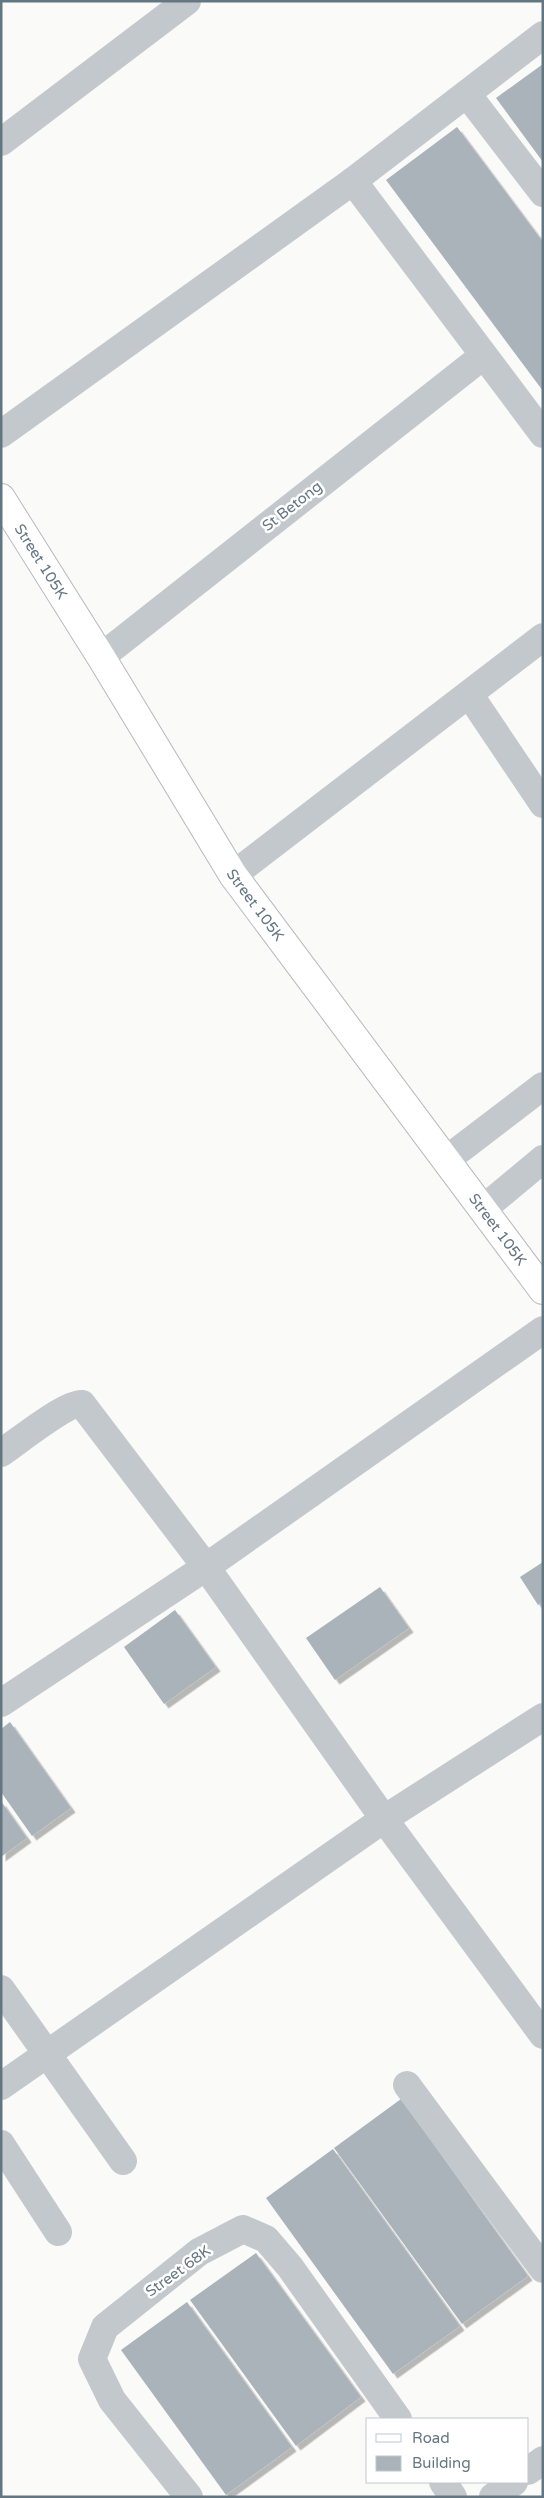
<svg xmlns="http://www.w3.org/2000/svg" width="544" height="2498" viewBox="0 0 544 2498" font-family="'Varela Round',sans-serif">
	<style>
		.building { fill: #aab3b9; filter: url(#shadow) }
		.lines { fill: none; stroke-linecap: round; stroke-linejoin: round }
		.major-casing { stroke: #b5babe; stroke-width: 30 }
		.minor { stroke: #c3c8cc; stroke-width: 28 }
		.major { stroke: #fff; stroke-width: 28 }
		.labels { text-anchor: middle; dominant-baseline: central; stroke-width: 5; stroke-linejoin: round; paint-order: stroke }
		.street-label { font-size: 15px; fill: #657683; stroke: #fff }
	</style>
	<defs>
		<filter id="shadow"><feDropShadow dx="4.5" dy="4.5" stdDeviation="0" flood-color="#0004"/></filter>
	</defs>
	<rect width="100%" height="100%" fill="#fafaf8"/>
	<g class="building">
		<path d="M543 64V162L496 98Z"/>
		<path d="M457 127 543 242V391L386 180Z"/>
		<path d="M543 1562V1602L538 1605 520 1577Z"/>
		<path d="M380 1587 409 1628 335 1680 306 1638Z"/>
		<path d="M175 1610 216 1667 164 1704 124 1647Z"/>
		<path d="M10 1722 71 1808 32 1836 1 1792V1729Z"/>
		<path d="M1 1801 27 1838 1 1857Z"/>
		<path d="M401 2099 528 2276 462 2324 334 2148Z"/>
		<path d="M333 2149 460 2326 393 2374 266 2198Z"/>
		<path d="M256 2253 361 2397 296 2446 190 2300Z"/>
		<path d="M187 2302 292 2447 226 2495 121 2350Z"/>
	</g>
	<g class="lines">
		<g class="major-casing">
			<g id="major">
				<path id="s1" d="M1 498 101 657 233 875 543 1290"/>
			</g>
		</g>
		<g class="minor">
			<path d="M467 94 543 193"/>
			<path d="M1 142 187 1"/>
			<path d="M353 181 543 434"/>
			<path d="M1 434 353 181 543 35"/>
			<path d="M101 657 483 356"/>
			<path d="M469 694 543 804"/>
			<path d="M233 875 543 637"/>
			<path d="M446 1160 543 1086"/>
			<path d="M483 1209 543 1159"/>
			<path d="M1 1453C16 1443 67 1402 82 1404L206 1567 384 1819 543 2035"/>
			<path d="M1 1703 206 1567 543 1330"/>
			<path d="M1 1989 123 2161"/>
			<path d="M407 2085 543 2269"/>
			<path d="M1 2086 384 1819 543 1717"/>
			<path d="M1 2144 58 2232"/>
			<path d="M528 2471 543 2460"/>
			<path d="M443 2482 453 2497"/>
			<path d="M189 2497 112 2400 92 2359 105 2327 199 2252 243 2229 266 2239 290 2267 398 2419"/>
			<path d="M493 2497 514 2482"/>
		</g>
		<use href="#major" class="major"/>
	</g>
	<g class="labels">
		<g class="street-label">
			<text transform="translate(292 506) rotate(-38)">St Betong</text>
			<text stroke="none"><textPath href="#s1" startOffset="75">Street 105K</textPath></text>
			<text stroke="none"><textPath href="#s1" startOffset="480">Street 105K</textPath></text>
			<text stroke="none"><textPath href="#s1" startOffset="885">Street 105K</textPath></text>
			<text transform="translate(178 2271) rotate(-36)">Street 68K</text>
		</g>
	</g>
	<rect width="544" height="2498" fill="none" stroke="#657683" stroke-width="5"/>
	<rect x="366" y="2418" width="162" height="65" fill="#ffffff" stroke="#c1c8cd"/>
	<rect x="376" y="2434" width="25" height="8" fill="#ffffff" stroke="#c1c8cd"/>
	<text x="412" y="2443" font-size="15" fill="#657683">Road</text>
	<rect x="376" y="2456" width="25" height="15" fill="#aab3b9" stroke="#c1c8cd"/>
	<text x="412" y="2468" font-size="15" fill="#657683">Building</text>
</svg>
